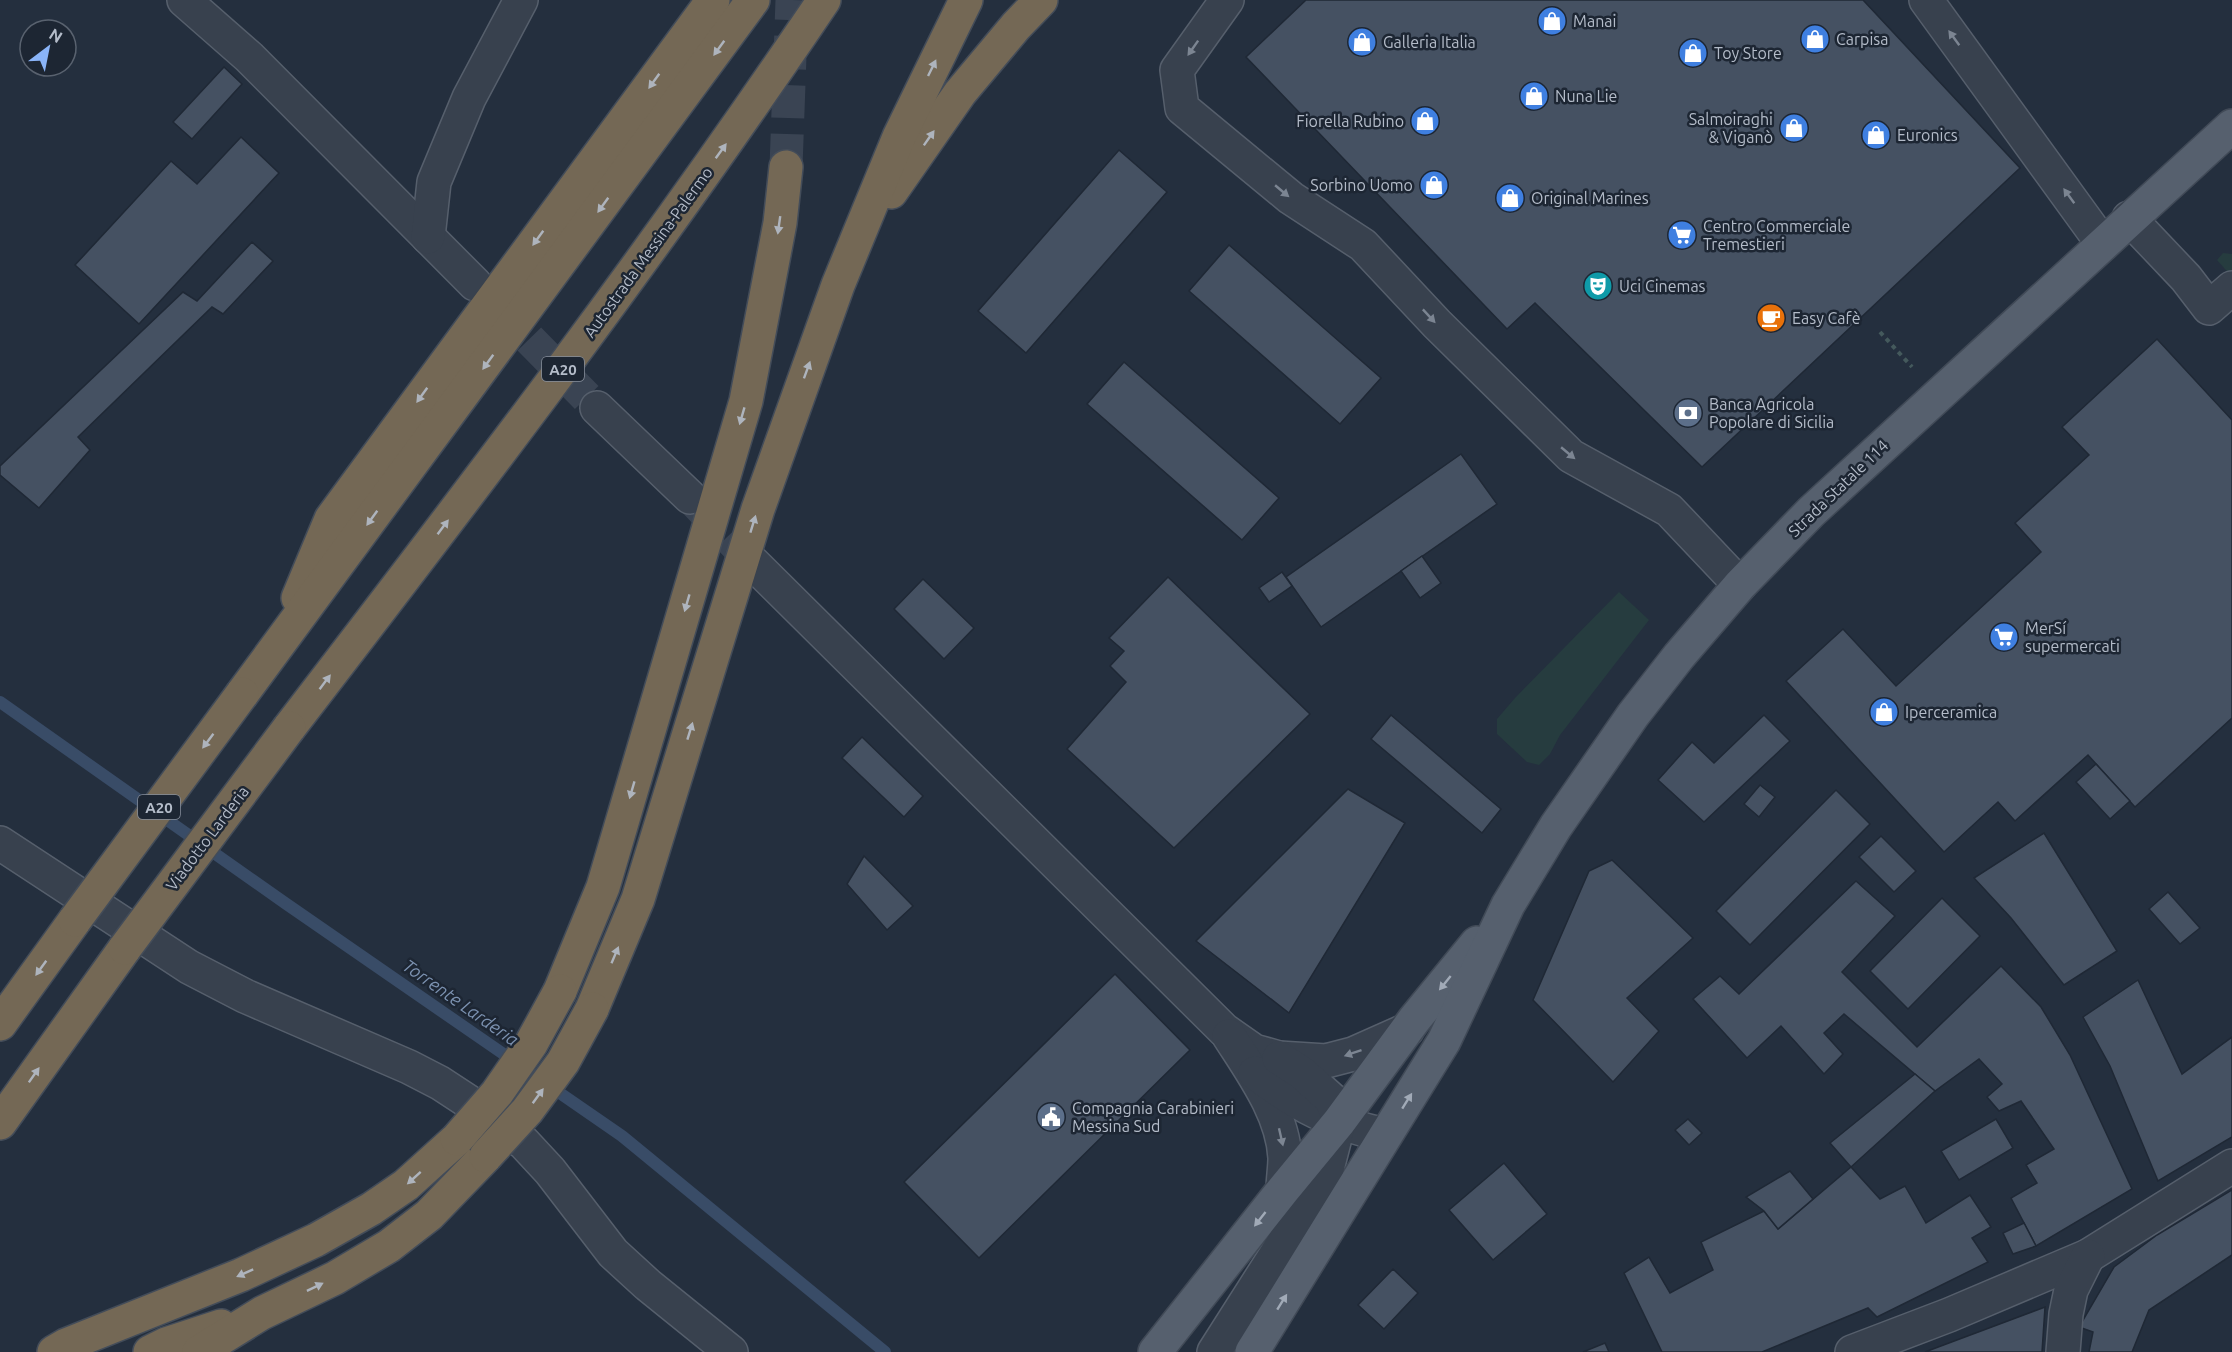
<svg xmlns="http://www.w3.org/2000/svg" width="2232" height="1352" viewBox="0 0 2232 1352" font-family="Ubuntu,sans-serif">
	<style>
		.green { fill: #263c3f }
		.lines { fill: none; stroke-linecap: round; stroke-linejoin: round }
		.stream { stroke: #394c67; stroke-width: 12 }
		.building { fill: #455162; stroke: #1f2835; stroke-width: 1.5 }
		.minor-tunnel { stroke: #3a4453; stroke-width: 33; stroke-dasharray: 33 16; stroke-linecap: butt }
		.highway-tunnel { stroke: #3a4453; stroke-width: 33; stroke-dasharray: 33 16; stroke-linecap: butt }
		.minor-casing { stroke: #565f6c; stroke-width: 36 }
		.major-casing { stroke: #414a57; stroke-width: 36 }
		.highway-casing { stroke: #434c59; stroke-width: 36 }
		.path { stroke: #44595c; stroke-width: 4; stroke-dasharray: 4.5 4.5; stroke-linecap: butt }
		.minor { stroke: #38414e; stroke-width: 33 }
		.major { stroke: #56606e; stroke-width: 33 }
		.highway { stroke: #746855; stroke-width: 33 }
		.highway-bridge-casing { stroke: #434c59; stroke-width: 36; stroke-linecap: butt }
		.highway-bridge { stroke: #746855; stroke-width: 33 }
		.oneway { fill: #7c8592 }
		.oneway2 { fill: #aeb4bd }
		.oneway3 { fill: #a1aab7 }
		.labels { text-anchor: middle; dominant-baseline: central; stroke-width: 5; stroke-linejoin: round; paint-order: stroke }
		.shield { fill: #1d2633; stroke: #878f9c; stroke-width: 1.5 }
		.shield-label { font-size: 15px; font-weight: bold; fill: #b4bcc9 }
		.poi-label { font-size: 16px; fill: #b4bcc9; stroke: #1d2633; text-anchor: start }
		.street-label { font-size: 16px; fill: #b4bcc9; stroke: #1d2633 }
		.water-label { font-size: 18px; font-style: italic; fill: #7c92b1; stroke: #1d2633 }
	</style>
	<rect width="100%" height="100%" fill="#242f3e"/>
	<g class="green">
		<path d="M2223 253 2232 254V277L2217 260Z"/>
		<path d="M1619 592 1649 620 1560 735 1550 754 1539 765 1527 762 1497 734V719L1515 698Z"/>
	</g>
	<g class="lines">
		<path class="stream" d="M0 702 285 903 622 1136 885 1352"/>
	</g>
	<g class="building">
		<path d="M1306 0H1863L2020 168 1702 467 1535 303 1507 329 1246 57Z"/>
		<path d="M224 67 242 84 192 139 173 122Z"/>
		<path d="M241 137 279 173 139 324 75 265 171 161 197 184Z"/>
		<path d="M1119 150 1167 192 1026 353 978 311Z"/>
		<path d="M252 242 273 261 223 314 212 307 78 437 90 450 39 508 0 475V466L183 292 197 301Z"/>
		<path d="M1229 245 1381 378 1340 424 1189 291Z"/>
		<path d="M2157 339 2232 420V718L2135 807 2088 755 2015 821 1998 802 1944 852 1786 681 1843 629 1896 686 2041 552 2015 523 2089 455 2062 427Z"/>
		<path d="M1124 362 1279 498 1242 540 1087 404Z"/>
		<path d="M1461 454 1497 504 1321 627 1286 577Z"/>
		<path d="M1422 556 1441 583 1420 598 1401 571Z"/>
		<path d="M1282 572 1292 586 1269 602 1259 588Z"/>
		<path d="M1168 577 1310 714 1174 848 1067 749 1126 682 1110 666 1124 651 1109 638Z"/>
		<path d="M923 579 974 628 944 659 894 609Z"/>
		<path d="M1391 715 1501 809 1482 833 1371 739Z"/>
		<path d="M1764 715 1790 741 1704 822 1658 780 1692 742 1714 763Z"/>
		<path d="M862 737 923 796 904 817 842 758Z"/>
		<path d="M2096 764 2130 801 2110 819 2076 782Z"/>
		<path d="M1760 785 1775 797 1759 817 1744 804Z"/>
		<path d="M1348 789 1405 823 1289 1013 1196 941Z"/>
		<path d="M1836 790 1870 824 1750 945 1716 911Z"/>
		<path d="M2044 833 2117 951 2064 985 2011 918 1974 878Z"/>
		<path d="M1881 836 1916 871 1894 892 1859 857Z"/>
		<path d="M864 856 913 906 887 930 847 884Z"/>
		<path d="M1612 860 1693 938 1627 998 1659 1031 1613 1082 1533 1000 1589 871Z"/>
		<path d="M1856 881 1895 916 1842 972 1917 1047 2001 966 2041 1007 2070 1055 2132 1189 2036 1246 2011 1198 2037 1183 2026 1165 2054 1149 2021 1101 1999 1111 1987 1097 2002 1084 1979 1059 1935 1091 1844 1014 1824 1033 1843 1054 1824 1074 1781 1026 1747 1058 1693 999 1720 976 1739 994Z"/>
		<path d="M2168 892 2200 928 2180 944 2149 909Z"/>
		<path d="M1942 898 1980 936 1908 1009 1870 971Z"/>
		<path d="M1115 974 1190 1050 979 1258 904 1182Z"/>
		<path d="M2138 980 2182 1074 2232 1037V1137L2158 1181 2110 1066 2083 1017Z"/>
		<path d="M1915 1074 1935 1091 1851 1167 1830 1143Z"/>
		<path d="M1688 1119 1702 1133 1689 1145 1675 1130Z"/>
		<path d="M1996 1119 2013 1148 1959 1180 1941 1151Z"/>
		<path d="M1504 1163 1547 1214 1493 1260 1449 1210Z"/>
		<path d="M1851 1167 1880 1199 1905 1186 1926 1223 1970 1195 1991 1227 1972 1238 1988 1262 1877 1317 1868 1308 1762 1352H1662L1624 1273 1649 1257 1670 1293 1713 1270 1701 1242 1764 1211 1778 1229Z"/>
		<path d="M1790 1171 1813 1199 1778 1229 1764 1211 1746 1197Z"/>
		<path d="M2232 1190V1255L2149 1310 2132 1352H2089L2093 1332 2079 1327 2114 1267 2157 1235Z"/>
		<path d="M2024 1223 2036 1246 2013 1254 2003 1233Z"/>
		<path d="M1393 1269 1418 1293 1384 1329 1358 1305Z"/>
		<path d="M2045 1307 2042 1352H1925Z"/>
		<path d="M1605 1343 1609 1352H1583Z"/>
	</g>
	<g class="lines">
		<g class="minor-tunnel">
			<path d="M495 304 597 408"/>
			<path d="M694 501 753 563"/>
		</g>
		<path class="highway-tunnel" d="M786 167 792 0"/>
		<g class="minor-casing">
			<g id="minor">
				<path d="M184 0 249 57 475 284"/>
				<path d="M1227 0 1177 70 1182 108 1291 198 1363 245 1437 324 1571 456 1669 510 1740 585"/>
				<path d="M1926 0 2103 244"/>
				<path d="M2129 218 2186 278 2209 308 2232 288"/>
				<path d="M428 237 434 182 469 98 521 0"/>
				<path d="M597 408 690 497"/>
				<path d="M753 563 1224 1030 1254 1051 1279 1058 1326 1061 1353 1054 1407 1030"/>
				<path d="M0 843 189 967 245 996 409 1067 440 1083 469 1102 524 1143 550 1171 613 1253 648 1285 731 1352"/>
				<path d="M1229 1036C1252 1072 1283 1114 1285 1158 1285 1168 1283 1180 1283 1190"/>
				<path d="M1255 1073C1297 1105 1334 1124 1385 1135"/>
				<path d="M1214 1352 1307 1206 1327 1169 1339 1122 1332 1100 1302 1073 1279 1058"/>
				<path d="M1852 1352 1949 1315 2088 1256 2232 1166"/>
				<path d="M2063 1352 2066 1314 2071 1290 2088 1256"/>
			</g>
		</g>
		<g class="major-casing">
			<g id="major">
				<path d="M1155 1352 1283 1190 1339 1122 1414 1020 1477 943"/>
				<path d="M1252 1352 1444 1041 1508 905 1556 826 1633 715 1679 656 1740 585 1811 512 2232 126"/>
			</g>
		</g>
		<g class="highway-casing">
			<g id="highway">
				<path d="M891 192 960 93 1016 26 1041 0"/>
				<path d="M298 598 331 519 713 0"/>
				<path d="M242 694 753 0"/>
				<path d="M289 728C473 489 656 250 824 0"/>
				<path d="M560 991 603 887 746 401 780 223 786 167"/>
				<path d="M592 1009 638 899 758 509 838 285 899 137 966 0"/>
				<path d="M0 1024 75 920"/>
				<path d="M0 1123 125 948"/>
				<path d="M54 1352 66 1345 241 1275 316 1240 371 1209 406 1185 457 1139"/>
				<path d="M150 1352 166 1344 221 1326"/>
				<path d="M199 1352 262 1313 335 1278 389 1246 429 1215 486 1156"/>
			</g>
		</g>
		<path class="path" d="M1880 332 1912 367"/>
		<use href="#minor" class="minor"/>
		<use href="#major" class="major"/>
		<use href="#highway" class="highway"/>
		<g class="highway-bridge-casing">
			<g id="highway-bridge">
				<path d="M75 920 242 694"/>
				<path d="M125 948 289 728"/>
				<path d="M457 1139 497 1093 531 1044 560 991"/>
				<path d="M486 1156 527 1111 563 1062 592 1009"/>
			</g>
		</g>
		<use href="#highway-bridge" class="highway-bridge"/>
	</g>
	<defs><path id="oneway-solid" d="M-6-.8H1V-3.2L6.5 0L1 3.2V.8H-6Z" transform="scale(1.5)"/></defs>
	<g class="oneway">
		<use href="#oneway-solid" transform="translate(1954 38) rotate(-126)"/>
		<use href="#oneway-solid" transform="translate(1193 48) rotate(125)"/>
		<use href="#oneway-solid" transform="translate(1282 191) rotate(40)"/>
		<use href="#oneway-solid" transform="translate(2069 196) rotate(-126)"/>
		<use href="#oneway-solid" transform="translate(1429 316) rotate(47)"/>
		<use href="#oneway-solid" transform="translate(1568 453) rotate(40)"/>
		<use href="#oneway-solid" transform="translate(1353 1053) rotate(161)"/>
		<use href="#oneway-solid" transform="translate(1281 1137) rotate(77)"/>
	</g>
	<g class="oneway2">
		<use href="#oneway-solid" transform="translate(719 48) rotate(126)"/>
		<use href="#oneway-solid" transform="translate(932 68) rotate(-64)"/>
		<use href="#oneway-solid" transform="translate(654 81) rotate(126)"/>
		<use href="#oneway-solid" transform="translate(929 138) rotate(-55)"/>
		<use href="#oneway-solid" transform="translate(721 151) rotate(-54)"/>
		<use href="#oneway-solid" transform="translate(603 205) rotate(126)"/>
		<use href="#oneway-solid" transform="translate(779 225) rotate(98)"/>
		<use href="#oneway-solid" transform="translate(538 238) rotate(126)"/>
		<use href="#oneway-solid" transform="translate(488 362) rotate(126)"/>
		<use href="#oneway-solid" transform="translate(807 370) rotate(-70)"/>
		<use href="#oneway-solid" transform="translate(422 395) rotate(126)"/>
		<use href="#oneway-solid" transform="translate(742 416) rotate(106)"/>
		<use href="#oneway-solid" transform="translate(372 518) rotate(126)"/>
		<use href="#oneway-solid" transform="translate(753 524) rotate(-73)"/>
		<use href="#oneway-solid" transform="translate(443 527) rotate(-53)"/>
		<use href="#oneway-solid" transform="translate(687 603) rotate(106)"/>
		<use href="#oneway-solid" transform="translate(325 682) rotate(-53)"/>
		<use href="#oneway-solid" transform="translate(690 731) rotate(-73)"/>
		<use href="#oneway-solid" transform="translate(208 741) rotate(127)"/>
		<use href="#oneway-solid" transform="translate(632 790) rotate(106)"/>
		<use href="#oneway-solid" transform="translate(615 955) rotate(-67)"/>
		<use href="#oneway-solid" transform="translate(41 968) rotate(126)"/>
		<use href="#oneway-solid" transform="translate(34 1075) rotate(-55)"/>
		<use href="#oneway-solid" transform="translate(538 1096) rotate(-54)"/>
		<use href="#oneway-solid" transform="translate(414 1178) rotate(138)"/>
		<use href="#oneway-solid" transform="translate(245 1273) rotate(156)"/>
		<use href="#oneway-solid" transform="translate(315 1287) rotate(-26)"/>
	</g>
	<g class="oneway3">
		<use href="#oneway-solid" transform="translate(1445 983) rotate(129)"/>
		<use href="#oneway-solid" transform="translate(1407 1101) rotate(-58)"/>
		<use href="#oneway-solid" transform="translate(1260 1219) rotate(128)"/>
		<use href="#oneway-solid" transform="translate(1282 1302) rotate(-58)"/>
	</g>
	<defs>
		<g id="shop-disc" transform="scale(1.5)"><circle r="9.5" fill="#3f7fe0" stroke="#1d2633"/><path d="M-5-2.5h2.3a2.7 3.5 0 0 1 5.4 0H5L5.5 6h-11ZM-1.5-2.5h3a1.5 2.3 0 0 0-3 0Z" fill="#fff"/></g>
		<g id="supermarket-disc" transform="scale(1.5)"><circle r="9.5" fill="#3f7fe0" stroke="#1d2633"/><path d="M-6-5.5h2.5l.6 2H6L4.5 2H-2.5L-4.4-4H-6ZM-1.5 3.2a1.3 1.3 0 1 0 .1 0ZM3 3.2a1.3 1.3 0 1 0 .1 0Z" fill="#fff"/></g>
		<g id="theatre-disc" transform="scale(1.5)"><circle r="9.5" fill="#0f9aa8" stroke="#1d2633"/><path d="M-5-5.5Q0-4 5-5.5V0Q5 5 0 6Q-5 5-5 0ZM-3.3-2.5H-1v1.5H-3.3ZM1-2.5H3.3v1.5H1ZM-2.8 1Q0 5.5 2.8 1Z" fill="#fff"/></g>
		<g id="cafe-disc" transform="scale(1.5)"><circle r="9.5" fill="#e8710a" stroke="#1d2633"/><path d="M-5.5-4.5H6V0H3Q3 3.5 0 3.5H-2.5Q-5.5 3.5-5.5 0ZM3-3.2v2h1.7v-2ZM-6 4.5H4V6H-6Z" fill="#fff"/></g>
		<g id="bank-disc" transform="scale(1.5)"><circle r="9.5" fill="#5c6f8a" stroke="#1d2633"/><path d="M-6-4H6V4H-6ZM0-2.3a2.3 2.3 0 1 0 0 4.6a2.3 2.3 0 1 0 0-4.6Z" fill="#fff"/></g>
		<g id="civic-disc" transform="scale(1.5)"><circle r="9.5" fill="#5c6f8a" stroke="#1d2633"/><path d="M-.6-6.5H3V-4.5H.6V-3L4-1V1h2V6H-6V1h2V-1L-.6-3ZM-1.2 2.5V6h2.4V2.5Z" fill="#fff"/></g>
	</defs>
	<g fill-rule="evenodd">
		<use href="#shop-disc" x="1552" y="21"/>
		<use href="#shop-disc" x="1815" y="39"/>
		<use href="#shop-disc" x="1362" y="42"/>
		<use href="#shop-disc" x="1693" y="53"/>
		<use href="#shop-disc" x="1534" y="96"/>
		<use href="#shop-disc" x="1425" y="121"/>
		<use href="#shop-disc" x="1794" y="128"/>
		<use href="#shop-disc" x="1876" y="135"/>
		<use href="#shop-disc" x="1434" y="185"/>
		<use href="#shop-disc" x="1510" y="198"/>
		<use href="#supermarket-disc" x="1682" y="235"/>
		<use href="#theatre-disc" x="1598" y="286"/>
		<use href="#cafe-disc" x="1771" y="318"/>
		<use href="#bank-disc" x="1688" y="413"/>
		<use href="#supermarket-disc" x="2004" y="637"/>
		<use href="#shop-disc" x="1884" y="712"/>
		<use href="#civic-disc" x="1051" y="1117"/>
	</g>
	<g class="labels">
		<g class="shield">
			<rect x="542" y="357" width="42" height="24" rx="4.5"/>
			<rect x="138" y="795" width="42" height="24" rx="4.5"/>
		</g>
		<g class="shield-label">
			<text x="563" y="369">A20</text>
			<text x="159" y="807">A20</text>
		</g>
		<g class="poi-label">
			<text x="1573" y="21">Manai</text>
			<text x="1836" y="39">Carpisa</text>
			<text x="1383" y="42">Galleria Italia</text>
			<text x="1714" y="53">Toy Store</text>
			<text x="1555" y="96">Nuna Lie</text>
			<text x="1773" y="119" text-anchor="end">Salmoiraghi<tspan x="1773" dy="18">&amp; Viganò</tspan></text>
			<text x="1404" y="121" text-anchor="end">Fiorella Rubino</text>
			<text x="1897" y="135">Euronics</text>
			<text x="1413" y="185" text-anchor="end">Sorbino Uomo</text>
			<text x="1531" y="198">Original Marines</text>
			<text x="1703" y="226">Centro Commerciale<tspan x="1703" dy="18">Tremestieri</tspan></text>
			<text x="1619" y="286">Uci Cinemas</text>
			<text x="1792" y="318">Easy Cafè</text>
			<text x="1709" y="404">Banca Agricola<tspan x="1709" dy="18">Popolare di Sicilia</tspan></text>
			<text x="2025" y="628">MerSí<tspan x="2025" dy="18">supermercati</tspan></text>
			<text x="1905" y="712">Iperceramica</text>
			<text x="1072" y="1108">Compagnia Carabinieri<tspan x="1072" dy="18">Messina Sud</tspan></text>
		</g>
		<g class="street-label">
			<text transform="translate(648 252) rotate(-54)">Autostrada Messina-Palermo</text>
			<text transform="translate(1838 488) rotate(-44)">Strada Statale 114</text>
			<text transform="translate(207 838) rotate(-53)">Viadotto Larderia</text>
		</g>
		<g class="water-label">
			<text transform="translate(461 1002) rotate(35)">Torrente Larderia</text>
		</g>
	</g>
	<g transform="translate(48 48) rotate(32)"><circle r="28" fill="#1d2633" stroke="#59626f" stroke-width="1.5"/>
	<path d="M0-4.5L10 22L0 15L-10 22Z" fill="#8ab4f8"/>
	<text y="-9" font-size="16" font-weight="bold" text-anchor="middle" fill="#b4bcc9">N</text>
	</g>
</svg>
